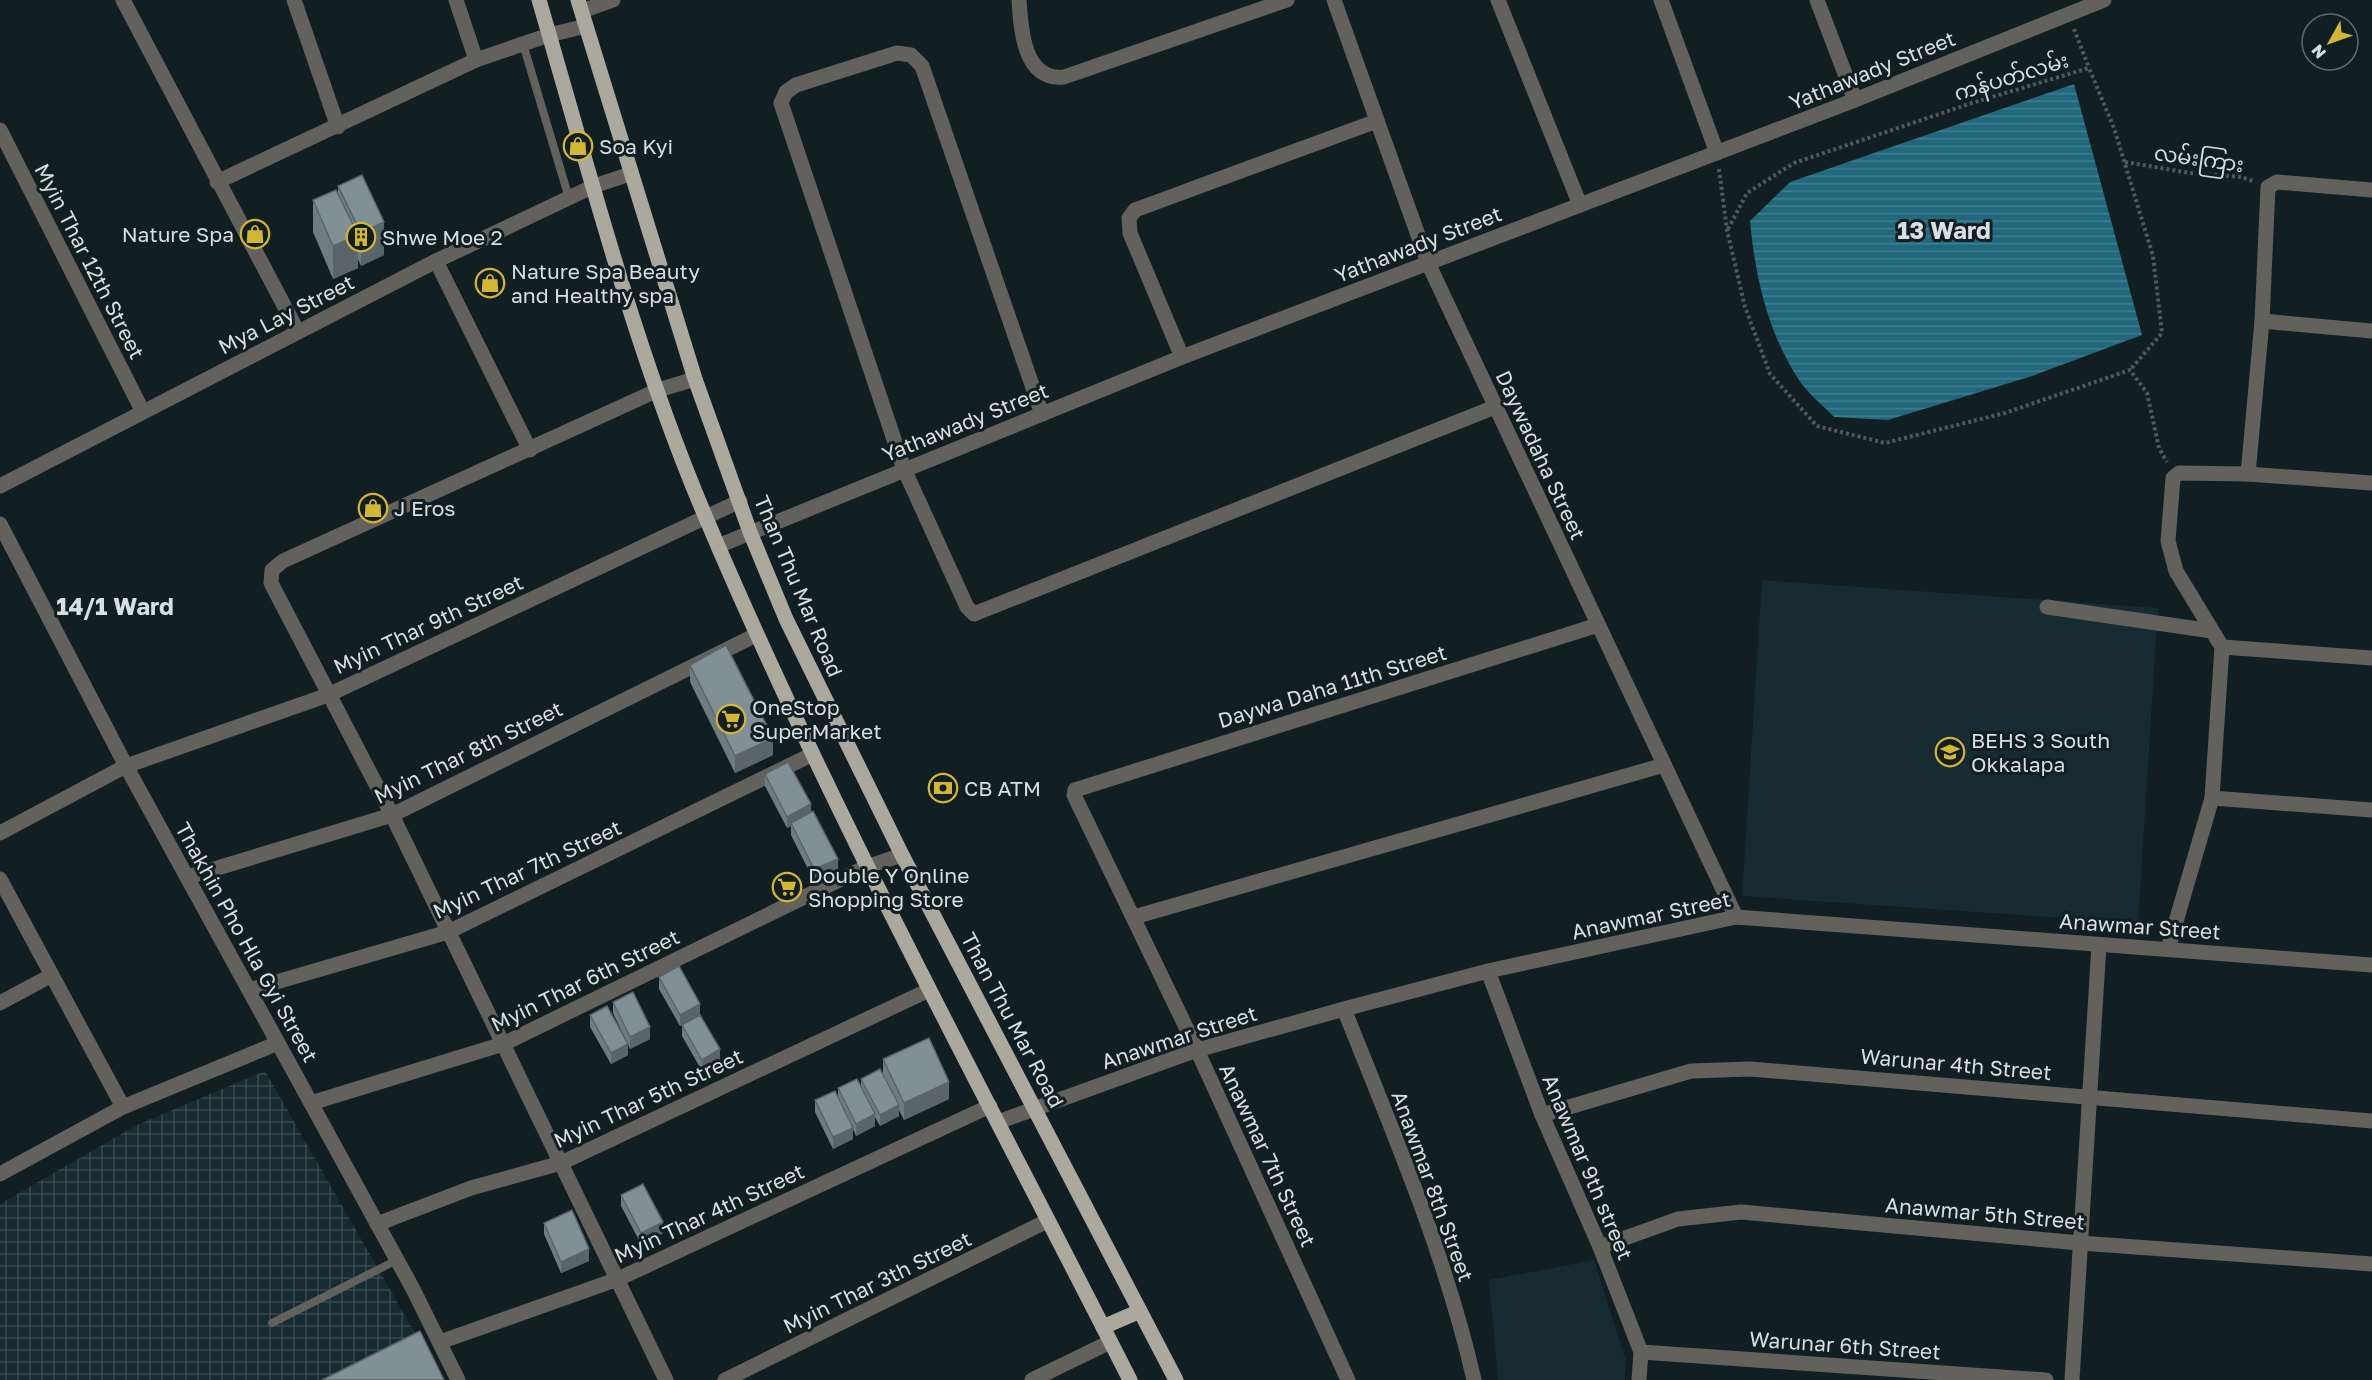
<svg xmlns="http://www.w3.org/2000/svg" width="2372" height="1380" viewBox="0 0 2372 1380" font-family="'Golos Text','Noto Sans Myanmar',sans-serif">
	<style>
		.built { fill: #172b32 }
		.industrial { fill: url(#industrial-grid) }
		.water { fill: url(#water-rules) }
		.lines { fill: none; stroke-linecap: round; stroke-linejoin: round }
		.path { stroke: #4f5a5e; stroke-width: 4; stroke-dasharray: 3 3; stroke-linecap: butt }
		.lane { stroke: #62615c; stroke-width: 8 }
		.street { stroke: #62615c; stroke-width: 15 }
		.primary { stroke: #aba89d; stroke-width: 15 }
		.wall { fill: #6f7c81 }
		.shaded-wall { fill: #5a6569 }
		.building { fill: #819096; stroke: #5a6569; stroke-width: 1.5 }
		.labels { text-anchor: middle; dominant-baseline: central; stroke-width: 6; stroke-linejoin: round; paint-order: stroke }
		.street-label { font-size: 21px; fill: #d7dfe1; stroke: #111e22 }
		.poi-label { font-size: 21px; fill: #d7dfe1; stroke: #111e22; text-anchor: start }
		.quarter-label { font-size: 24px; font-weight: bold; fill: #d7dfe1; stroke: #111e22 }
	</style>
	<defs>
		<pattern id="industrial-grid" width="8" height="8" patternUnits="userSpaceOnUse" patternTransform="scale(1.5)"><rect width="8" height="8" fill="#172b32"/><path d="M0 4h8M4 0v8" fill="none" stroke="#38494f"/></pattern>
		<pattern id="water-rules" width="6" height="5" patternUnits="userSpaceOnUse" patternTransform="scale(1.5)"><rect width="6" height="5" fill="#22687d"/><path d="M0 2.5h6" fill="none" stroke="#417d8f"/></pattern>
	</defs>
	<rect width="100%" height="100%" fill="#111e22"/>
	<g class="built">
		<path d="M1762 580 2158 608 2138 923 1742 896Z"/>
		<path d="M1594 1260 1626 1361 1625 1380H1498L1489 1280Z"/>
	</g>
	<path class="industrial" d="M265 1071 416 1335 324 1380H0V1204L137 1125Z"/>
	<path class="water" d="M2074 84 2142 335 2029 377 1888 420 1834 417C1823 405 1808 394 1799 380 1768 333 1755 277 1750 221L1790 182Z"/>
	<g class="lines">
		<g class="path">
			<path d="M2074 29 2089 68"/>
			<path d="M2125 162 2190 173 2241 177 2253 181"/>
			<path d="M1719 169 1727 230 1745 307 1770 374 1817 426 1885 443 2005 413 2130 370 2147 393 2159 448 2167 462"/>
			<path d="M1728 229 1747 193 1794 163 1972 103 2089 68 2114 128 2153 256 2162 333 2130 370"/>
		</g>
		<g class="lane">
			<path d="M523 44 569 198"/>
			<path d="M272 1323 397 1260"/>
		</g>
		<g class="street">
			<path d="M123 0 298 332"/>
			<path d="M294 0 338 127"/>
			<path d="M456 0 476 60"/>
			<path d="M1019 0C1021 31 1024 81 1064 77L1287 0"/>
			<path d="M1334 0 1428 263 1736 917"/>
			<path d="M1498 0 1580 205"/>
			<path d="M1661 0 1717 153"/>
			<path d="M1817 0 1855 100"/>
			<path d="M582 11 613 0"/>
			<path d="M0 130 142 410"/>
			<path d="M217 182 476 60 549 35 586 26"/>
			<path d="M436 261 530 450"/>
			<path d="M2262 321 2372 331"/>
			<path d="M1182 357 1130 233 1129 218 1135 210 1377 121"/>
			<path d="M1042 414 922 66 911 55 897 53 796 85 786 92 781 103 904 469 967 607 974 614 1495 407"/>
			<path d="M2248 474 2262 321 2268 187 2277 182 2372 190"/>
			<path d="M0 486 436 261 594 186 630 174"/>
			<path d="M0 524 126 766 413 1289 458 1380"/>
			<path d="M718 546 1182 357 1855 100 2104 0"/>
			<path d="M2047 607 2212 631"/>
			<path d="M2222 647 2372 658"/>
			<path d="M2212 798 2372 810"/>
			<path d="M0 833 126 766 328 695 740 501"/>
			<path d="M188 877 392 815 756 635"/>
			<path d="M0 879 123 1107"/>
			<path d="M1134 917 1664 765"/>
			<path d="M2168 949 2212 798 2222 647 2176 571 2168 541 2173 478 2179 473 2248 474 2372 483"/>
			<path d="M1488 971 1542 1115 1600 1247 1641 1352 1639 1380"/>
			<path d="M249 990 448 932 811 755"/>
			<path d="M0 1003 52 975"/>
			<path d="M1344 1009C1392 1130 1445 1252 1474 1380"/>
			<path d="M311 1103 503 1044 866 867 902 855"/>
			<path d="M1542 1115 1691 1071 1750 1069 2372 1121"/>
			<path d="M998 1122 1197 1050 1344 1009 1488 971 1736 917 2372 965"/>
			<path d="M0 1174 123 1107 278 1043"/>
			<path d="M377 1224 471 1188 561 1163 929 990"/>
			<path d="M1600 1247 1678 1219 1741 1212 2080 1243 2372 1264"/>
			<path d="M440 1342 618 1279 990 1106"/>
			<path d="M1641 1352 2046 1380"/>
			<path d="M666 1380 392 815 271 583 272 570 283 561 658 390 695 379"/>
			<path d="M725 1380 1047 1221"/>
			<path d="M1032 1380 1110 1342"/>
			<path d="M1348 1380 1197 1050 1074 795 1075 790 1598 625"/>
			<path d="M2072 1380 2099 945"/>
		</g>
		<g class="primary">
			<path d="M539 0C590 173 635 352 706 518 831 813 985 1094 1130 1380"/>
			<path d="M578 0 695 379 750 532 786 619 902 855 1176 1380"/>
			<path d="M1103 1327 1140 1311"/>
		</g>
	</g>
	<g class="wall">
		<path d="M338 186 384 255 361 266 358 259V268L333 279 313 232V200L338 193Z"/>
		<path d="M690 665 773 755 735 773 690 682Z"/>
		<path d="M765 774 811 812 838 870 814 881 791 835V826L787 828 765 786Z"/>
		<path d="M659 977 700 1015 720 1061 702 1071 682 1036V1025L680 1026 659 989Z"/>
		<path d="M613 1002 650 1039 630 1049 628 1044V1055L611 1064 590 1027V1015L626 1040 613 1013Z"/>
		<path d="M883 1059 949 1099 904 1120 899 1110V1116L880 1126 875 1117V1126L856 1136 853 1129V1139L833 1149 815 1112V1100L838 1098V1088L861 1086V1079L883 1074Z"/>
		<path d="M621 1195 663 1233 641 1244 621 1206Z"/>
		<path d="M544 1223 589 1261 561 1273 544 1234Z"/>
	</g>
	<g class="shaded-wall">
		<path d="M384 222V255L361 266V233Z"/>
		<path d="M358 235V268L333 279V246Z"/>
		<path d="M773 738V755L735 773V756Z"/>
		<path d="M811 804V815L791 823V826L787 828V817Z"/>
		<path d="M838 859V870L814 881V869Z"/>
		<path d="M700 1004V1015L680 1026V1015Z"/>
		<path d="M650 1027V1039L630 1049V1037Z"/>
		<path d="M628 1044V1055L611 1064V1053Z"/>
		<path d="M720 1049V1061L702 1071V1060Z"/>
		<path d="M949 1082V1099L904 1120V1103Z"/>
		<path d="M899 1105V1116L880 1126V1115Z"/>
		<path d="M875 1114V1126L856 1136V1124Z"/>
		<path d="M853 1128V1139L833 1149V1137Z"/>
		<path d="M663 1222V1233L641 1244V1233Z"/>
		<path d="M589 1249V1261L561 1273V1262Z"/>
	</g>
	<g class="building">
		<path d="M362 175 384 222 361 233 338 186Z"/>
		<path d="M336 190 358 235 333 246 313 200Z"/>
		<path d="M726 645 773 738 735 756 690 665Z"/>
		<path d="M788 762 811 804 787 817 765 774Z"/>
		<path d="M813 811 838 859 814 869 791 823Z"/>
		<path d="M679 966 700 1004 680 1015 659 977Z"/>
		<path d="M633 992 650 1027 630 1037 613 1002Z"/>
		<path d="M607 1006 628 1044 611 1053 590 1015Z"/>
		<path d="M700 1015 720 1049 702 1060 682 1025Z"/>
		<path d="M929 1038 949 1082 904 1103 883 1059Z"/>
		<path d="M880 1069 899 1105 880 1115 861 1079Z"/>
		<path d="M857 1079 875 1114 856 1124 838 1088Z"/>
		<path d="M835 1091 853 1128 833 1137 815 1100Z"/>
		<path d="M643 1184 663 1222 641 1233 621 1195Z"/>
		<path d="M572 1210 589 1249 561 1262 544 1223Z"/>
		<path d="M420 1331 444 1380H322Z"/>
	</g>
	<defs>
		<g id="shop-ring" transform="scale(1.5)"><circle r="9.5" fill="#111e22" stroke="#d3b635" stroke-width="1.5"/><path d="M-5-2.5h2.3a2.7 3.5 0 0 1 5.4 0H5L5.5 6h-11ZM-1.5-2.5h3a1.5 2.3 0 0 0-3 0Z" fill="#d3b635"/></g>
		<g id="building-ring" transform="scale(1.5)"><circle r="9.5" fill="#111e22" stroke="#d3b635" stroke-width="1.5"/><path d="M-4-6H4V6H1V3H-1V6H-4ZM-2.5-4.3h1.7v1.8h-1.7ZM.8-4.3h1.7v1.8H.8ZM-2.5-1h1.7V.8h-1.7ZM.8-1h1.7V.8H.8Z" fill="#d3b635"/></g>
		<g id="supermarket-ring" transform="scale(1.5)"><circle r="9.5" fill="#111e22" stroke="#d3b635" stroke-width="1.5"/><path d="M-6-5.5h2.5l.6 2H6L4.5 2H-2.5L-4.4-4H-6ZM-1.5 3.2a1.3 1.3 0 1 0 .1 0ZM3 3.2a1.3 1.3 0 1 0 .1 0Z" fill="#d3b635"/></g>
		<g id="school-ring" transform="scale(1.5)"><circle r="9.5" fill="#111e22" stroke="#d3b635" stroke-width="1.5"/><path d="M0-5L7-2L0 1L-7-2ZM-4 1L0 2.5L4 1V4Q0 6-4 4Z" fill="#d3b635"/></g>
		<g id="bank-ring" transform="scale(1.5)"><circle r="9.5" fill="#111e22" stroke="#d3b635" stroke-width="1.5"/><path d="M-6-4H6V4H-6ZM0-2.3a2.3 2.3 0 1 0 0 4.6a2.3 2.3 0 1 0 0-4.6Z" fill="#d3b635"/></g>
	</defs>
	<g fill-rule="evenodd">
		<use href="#shop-ring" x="578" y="146"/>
		<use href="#shop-ring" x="255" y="234"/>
		<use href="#building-ring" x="361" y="237"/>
		<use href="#shop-ring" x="490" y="283"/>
		<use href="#shop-ring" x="373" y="508"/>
		<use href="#supermarket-ring" x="731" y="719"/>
		<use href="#school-ring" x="1950" y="752"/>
		<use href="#bank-ring" x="943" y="788"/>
		<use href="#supermarket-ring" x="787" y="887"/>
	</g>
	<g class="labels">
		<g class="street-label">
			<text transform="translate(1872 70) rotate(-22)">Yathawady Street</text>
			<text transform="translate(2011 76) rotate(-17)">ကန်ပတ်လမ်း</text>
			<text transform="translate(2199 158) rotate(8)">လမ်းကြား</text>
			<text transform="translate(1418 244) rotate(-21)">Yathawady Street</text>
			<text transform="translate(90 261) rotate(63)">Myin Thar 12th Street</text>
			<text transform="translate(286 314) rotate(-27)">Mya Lay Street</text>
			<text transform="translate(965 422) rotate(-22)">Yathawady Street</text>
			<text transform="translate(1541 455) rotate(65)">Daywadaha Street</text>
			<text transform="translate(799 586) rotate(67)">Than Thu Mar Road</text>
			<text transform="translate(428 624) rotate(-25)">Myin Thar 9th Street</text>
			<text transform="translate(1332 686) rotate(-17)">Daywa Daha 11th Street</text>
			<text transform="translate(468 752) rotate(-26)">Myin Thar 8th Street</text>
			<text transform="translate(527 869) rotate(-25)">Myin Thar 7th Street</text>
			<text transform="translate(1651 915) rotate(-12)">Anawmar Street</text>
			<text transform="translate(2140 926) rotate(4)">Anawmar Street</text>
			<text transform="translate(247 942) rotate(61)">Thakhin Pho Hla Gyi Street</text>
			<text transform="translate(585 980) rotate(-26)">Myin Thar 6th Street</text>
			<text transform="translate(1013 1020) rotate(62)">Than Thu Mar Road</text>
			<text transform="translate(1179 1037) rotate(-18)">Anawmar Street</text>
			<text transform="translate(1956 1064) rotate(5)">Warunar 4th Street</text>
			<text transform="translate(648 1098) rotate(-25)">Myin Thar 5th Street</text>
			<text transform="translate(1268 1155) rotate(65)">Anawmar 7th Street</text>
			<text transform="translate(1588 1167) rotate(67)">Anawmar 9th street</text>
			<text transform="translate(1433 1186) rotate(70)">Anawmar 8th Street</text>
			<text transform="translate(709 1213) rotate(-25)">Myin Thar 4th Street</text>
			<text transform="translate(1985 1213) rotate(5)">Anawmar 5th Street</text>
			<text transform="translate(877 1282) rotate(-26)">Myin Thar 3th Street</text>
			<text transform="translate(1845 1345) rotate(4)">Warunar 6th Street</text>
		</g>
		<g class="poi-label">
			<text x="599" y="146">Soa Kyi</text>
			<text x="234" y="234" text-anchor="end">Nature Spa</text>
			<text x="382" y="237">Shwe Moe 2</text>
			<text x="511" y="271">Nature Spa Beauty<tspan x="511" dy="24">and Healthy spa</tspan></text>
			<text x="394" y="508">J Eros</text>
			<text x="752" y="707">OneStop<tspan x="752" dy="24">SuperMarket</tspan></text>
			<text x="1971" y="740">BEHS 3 South<tspan x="1971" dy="24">Okkalapa</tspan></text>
			<text x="964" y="788">CB ATM</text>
			<text x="808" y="875">Double Y Online<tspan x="808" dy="24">Shopping Store</tspan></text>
		</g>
		<g class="quarter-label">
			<text x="1944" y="229">13 Ward</text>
			<text x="115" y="605">14/1 Ward</text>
		</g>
	</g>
	<g transform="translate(2330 42) rotate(230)"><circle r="28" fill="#111e22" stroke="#606b6e" stroke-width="1.5"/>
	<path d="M0-4.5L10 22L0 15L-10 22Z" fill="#d3b635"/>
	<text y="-9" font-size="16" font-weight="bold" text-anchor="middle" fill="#d7dfe1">N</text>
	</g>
</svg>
